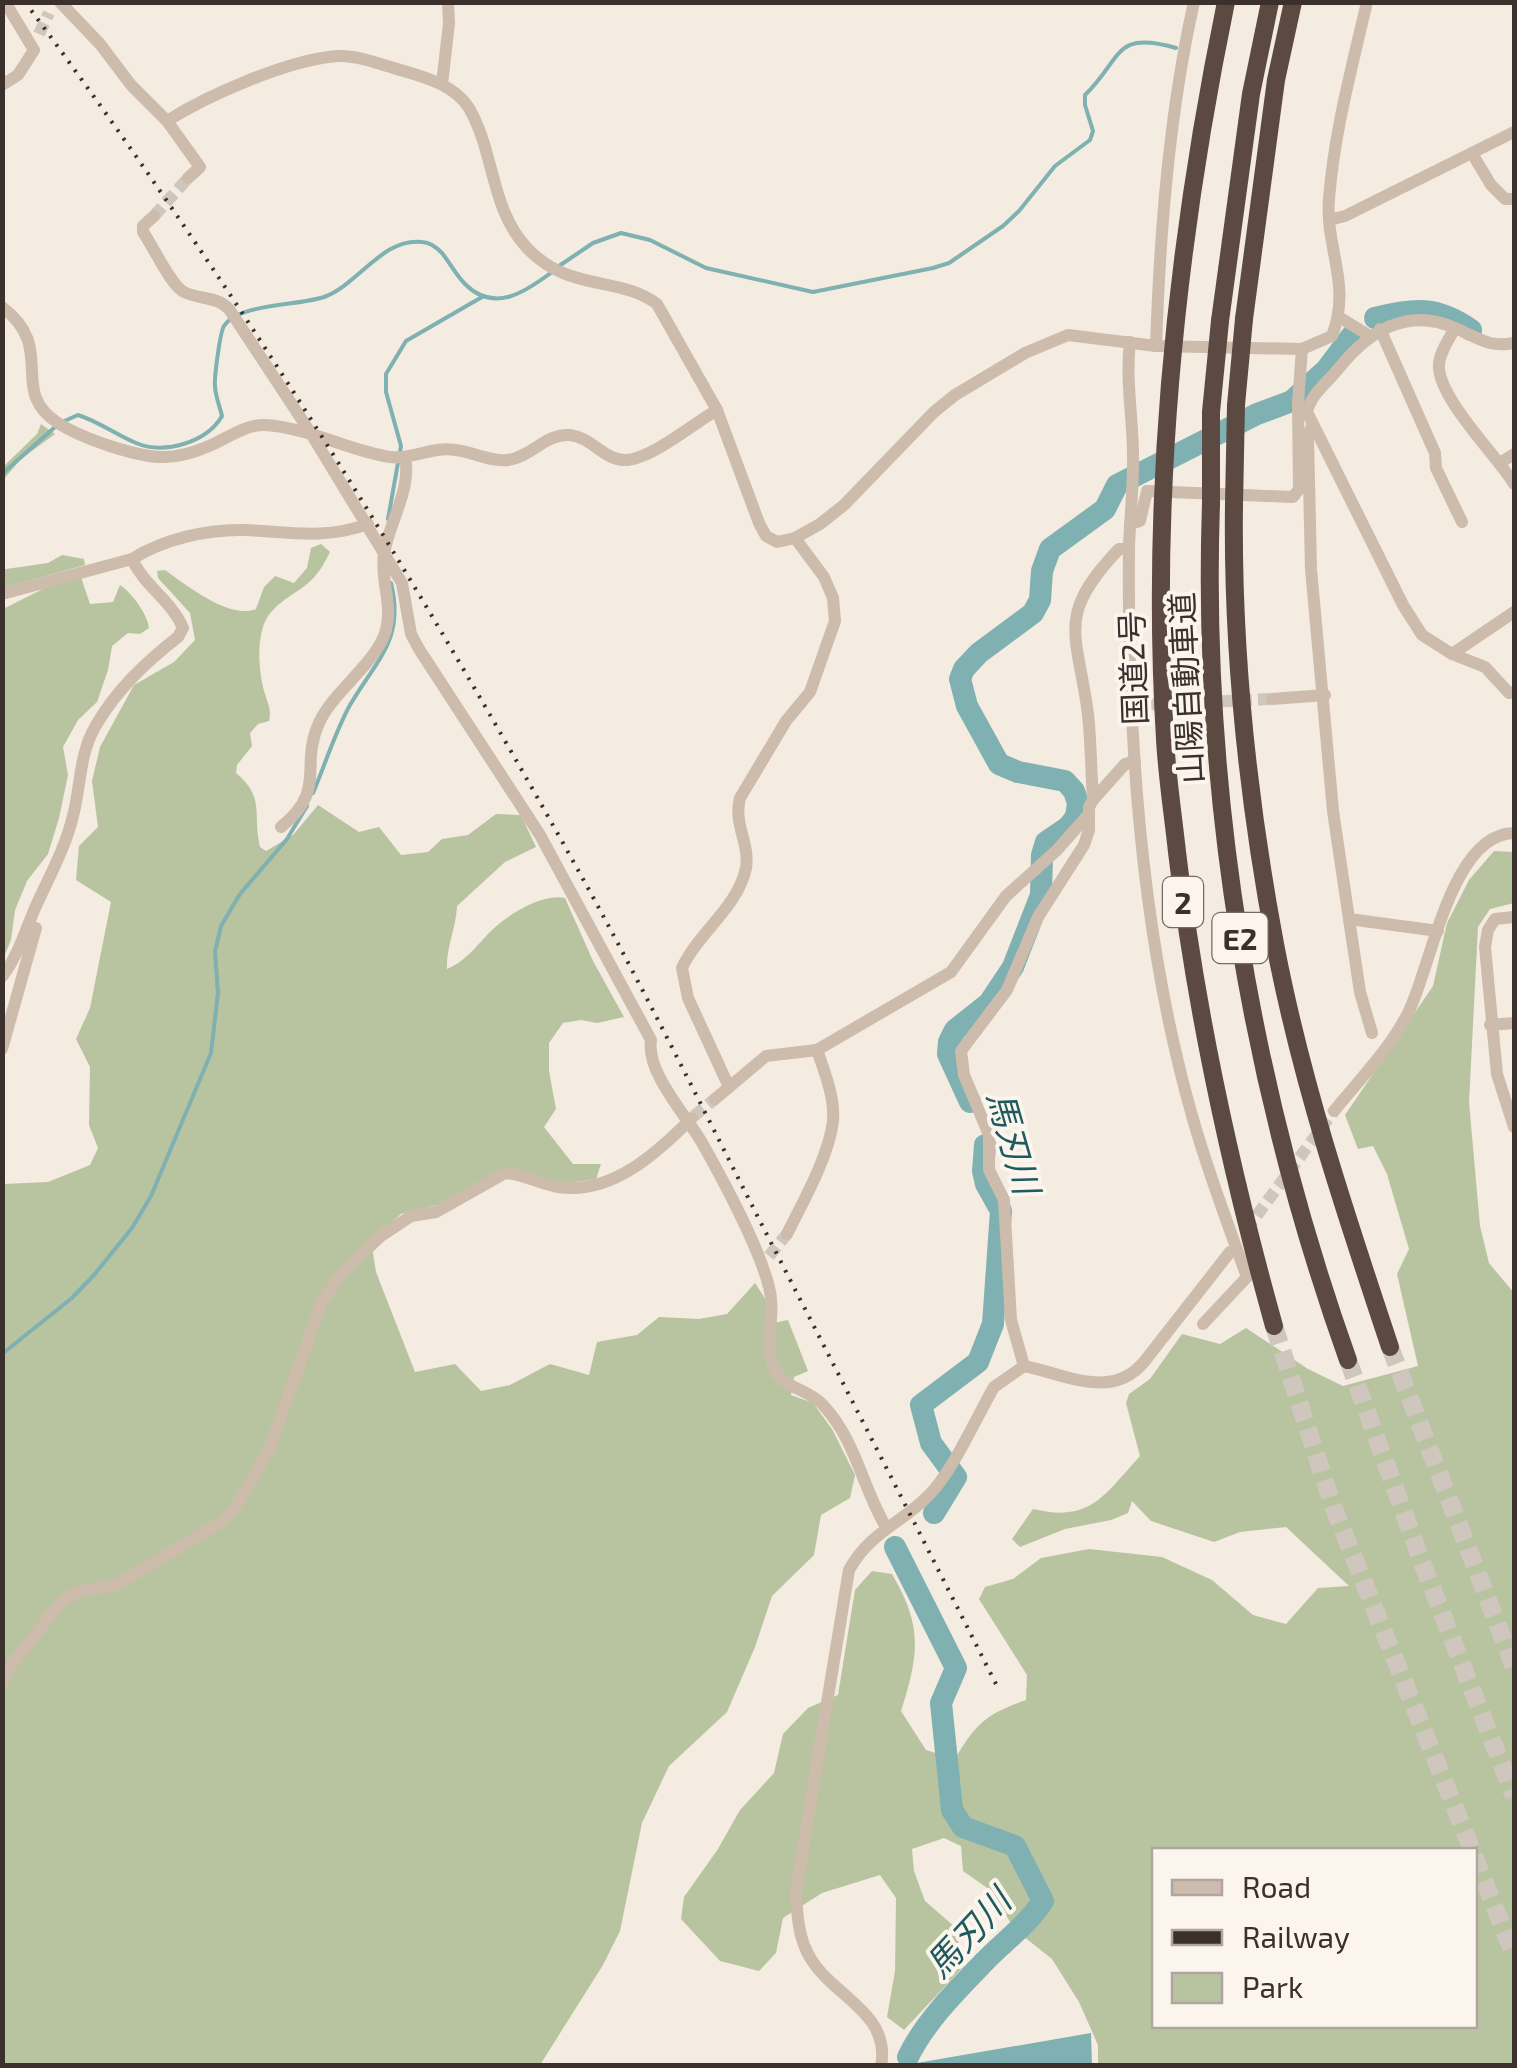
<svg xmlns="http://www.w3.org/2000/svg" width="1517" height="2068" viewBox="0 0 1517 2068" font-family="'Exo 2','Noto Sans JP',sans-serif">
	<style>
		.green { fill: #b8c4a0; fill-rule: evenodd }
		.water { fill: #7fb0b2 }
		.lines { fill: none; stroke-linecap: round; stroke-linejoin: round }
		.stream { stroke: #7fb0b2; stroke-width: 4 }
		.river { stroke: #7fb0b2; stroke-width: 22 }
		.minor-tunnel { stroke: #cfc6bd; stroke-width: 12; stroke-dasharray: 12 6; stroke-linecap: butt }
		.highway-tunnel { stroke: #cfc6bd; stroke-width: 18; stroke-dasharray: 18 9; stroke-linecap: butt }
		.minor { stroke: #cdbbac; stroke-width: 12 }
		.highway { stroke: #5c4a42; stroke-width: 18 }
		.rail { stroke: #3b302b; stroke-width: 4; stroke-dasharray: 2.5 8; stroke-linecap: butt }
		.highway-bridge { stroke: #5c4a42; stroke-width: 18 }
		.labels { text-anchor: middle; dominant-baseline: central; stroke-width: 8; stroke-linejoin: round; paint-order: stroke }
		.shield { fill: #fbf5ee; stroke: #756b66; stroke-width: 2.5 }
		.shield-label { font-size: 30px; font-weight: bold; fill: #3b302b }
		.street-label { font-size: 32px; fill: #3b302b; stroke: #fbf5ee }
		.water-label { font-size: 35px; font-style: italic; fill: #1f5a5e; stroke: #fbf5ee }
	</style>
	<rect width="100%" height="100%" fill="#f4ebe1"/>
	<g class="green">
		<path d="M41 424 55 434 21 459 3 480V467L37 434Z"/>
		<path d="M321 544 330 552C324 564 318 575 307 584 291 597 270 605 263 627 257 646 259 672 264 691 267 702 272 709 269 721L258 724 250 733 252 746 237 765 236 773C266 798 252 814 260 847L266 851 293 835 318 805 359 832 379 827 401 855 428 852 442 839 468 835 496 814 521 815 536 847 505 862 457 906C456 929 446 947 447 969 471 959 480 939 500 923 516 910 545 894 565 898L593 961 624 1017 597 1023 581 1020 563 1023 549 1043V1071L556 1109 544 1127 573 1164H601L596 1179 560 1184 507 1168 445 1203 401 1214 371 1240 376 1272 415 1372 455 1364 481 1391 510 1385 550 1364 589 1375 597 1342 637 1335 659 1317 699 1319 727 1314 755 1283 766 1300 768 1324 788 1320 808 1371 794 1377 791 1395 813 1403 832 1429 855 1475 850 1498 821 1515 814 1555 772 1596 755 1647 727 1712 669 1766 642 1823 620 1931 603 1965 540 2065 3 2066V1184L48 1182 90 1165 98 1148 89 1125 90 1067 76 1039 90 1008 111 902 76 880 79 846 98 827 92 781 100 747 134 685 174 662 195 640 190 613 158 578 157 571 165 570C186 585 230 620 256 609L264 587 275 576 294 583 307 568 311 548Z"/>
		<path d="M62 555 84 559 85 565 3 588 2 571 6 569 48 563Z"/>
		<path d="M81 577 90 604 113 602 120 585C132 593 148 615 149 628L140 634 128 633 112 646 108 670 97 702 78 720 63 747 68 775 59 818 48 854 27 881 15 910 11 940 3 959V609L45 588Z"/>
		<path d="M1494 851 1514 852V903L1490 909 1478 927 1469 1102 1480 1226 1489 1263 1514 1293V2065H1098V2045L1079 2002 1052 1959 1014 1929 993 1892 963 1871 961 1846 944 1838 912 1849 914 1871 925 1901 955 1927 964 1966 904 2030 887 2017 895 1971 896 1898 880 1875 822 1893 783 1918 776 1953 759 1971 720 1961 681 1919 684 1897 718 1849 740 1810 774 1773 783 1734 808 1708 838 1695 855 1590 872 1571 892 1574C923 1627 919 1654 901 1711L926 1750 955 1759C976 1723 986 1714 1026 1700L1027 1675 979 1599 985 1587 1013 1579 1041 1558 1089 1549 1162 1557 1212 1580 1253 1615 1286 1624 1318 1588 1349 1586 1286 1527 1240 1532 1214 1542 1151 1521 1132 1501 1128 1513 1111 1520 1065 1529 1020 1547 1012 1539 1033 1509C1091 1523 1104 1495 1140 1456L1126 1403 1129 1394 1150 1379 1182 1334 1220 1344 1246 1328 1308 1369 1343 1386 1418 1366 1397 1274 1409 1249 1387 1174 1373 1146 1358 1149 1345 1115 1433 986 1447 923 1469 880ZM1154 1850H1474V2026H1154Z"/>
	</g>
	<path class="water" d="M1091 2033 1092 2065H899L901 2058 913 2056 911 2064Z"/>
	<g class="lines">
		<g class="stream">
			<path d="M559 266 593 243 621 233 650 240 706 268 813 292 933 268 949 263 1003 226 1019 211 1055 166 1090 140 1093 131 1085 105V95C1123 58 1113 30 1176 48"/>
			<path d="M62 422 78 415C100 422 116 435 136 443 165 455 207 442 222 416 220 407 215 395 215 386 214 379 220 332 224 326 239 303 298 306 324 297 358 285 383 237 422 242 430 242 437 248 442 253 450 263 456 275 465 284 494 313 524 293 552 272"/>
			<path d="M2 474 55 427"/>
			<path d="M388 519 401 446 386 392V374L406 341 482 297"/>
			<path d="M313 793C325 765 335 732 350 705 376 660 405 640 391 583"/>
			<path d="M2 1354 72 1298 94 1275 132 1228 151 1196 211 1053 218 993 215 952 221 926 240 894 287 839 307 806"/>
		</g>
		<g class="river">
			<path d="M1375 318C1415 308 1437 306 1471 330"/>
			<path d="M970 1102 948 1054 949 1042 955 1030 989 1003 1013 967 1041 895 1042 855 1046 842 1068 827 1076 817 1078 803 1074 791 1065 781 1018 772 999 764 967 706 960 679 964 669 979 653 1033 613 1040 600 1042 571 1050 549 1105 509 1117 485 1257 414 1292 401 1326 370 1353 334"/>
			<path d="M934 1513 956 1477 931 1443 921 1405 978 1362 993 1324 1001 1211 986 1184 983 1171 985 1145"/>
			<path d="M895 1547 956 1668 941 1703 952 1810 963 1827 1015 1846 1043 1901C1028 1924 1007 1939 988 1958 959 1988 926 2020 908 2057"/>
		</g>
		<g class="minor-tunnel">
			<path d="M39 34 49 13"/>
			<path d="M154 216 188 178"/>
			<path d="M1132 705 1272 699"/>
			<path d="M694 1116 715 1099"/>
			<path d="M1246 1230 1334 1111"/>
			<path d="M769 1256 787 1234"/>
		</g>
		<g class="highway-tunnel">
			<path d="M1274 1326 1333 1506 1472 1850"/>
			<path d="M1390 1347 1514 1667"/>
			<path d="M1348 1360 1423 1565 1514 1796"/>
			<path d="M1474 1856 1514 1955"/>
		</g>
		<g class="minor">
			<path d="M60 2 100 44 131 85 167 121 200 167 188 178"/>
			<path d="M442 84 449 23 448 2"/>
			<path d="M2 85 18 75 34 50 5 2"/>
			<path d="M167 121C208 95 290 59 338 56 359 55 384 66 404 71 428 78 455 86 469 108 495 153 490 208 527 248 570 293 618 275 657 304L717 410 759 523 766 536 777 542 795 538 820 524 844 505 934 412 955 395 1025 353 1068 335 1156 346 1302 349 1332 336C1352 284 1325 248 1329 199 1334 133 1352 67 1367 2"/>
			<path d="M1473 155 1491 185 1505 199H1514"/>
			<path d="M154 216 143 226V232C153 246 171 286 184 292 200 300 217 296 229 309L310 432 402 583 411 634 419 649 540 835 651 1040C646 1072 685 1114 701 1141 722 1178 759 1247 769 1287 776 1312 765 1338 772 1363 779 1389 807 1387 823 1405 856 1440 862 1487 886 1527"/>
			<path d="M1329 220 1345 216 1514 132"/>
			<path d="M2 307C58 349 7 390 58 423 81 438 138 458 165 457 181 457 195 452 209 446 226 439 246 424 265 425 311 428 349 451 390 457 412 460 431 446 456 450 473 452 491 462 508 460 531 457 546 433 570 435 591 437 603 459 624 460 649 461 694 423 717 410"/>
			<path d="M1339 317 1370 336"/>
			<path d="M1455 328C1449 339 1440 352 1439 364 1436 396 1498 457 1514 484"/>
			<path d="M1380 329 1435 453 1436 468 1462 522"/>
			<path d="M1130 342C1125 383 1134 423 1133 463 1133 491 1130 519 1129 547 1127 733 1141 939 1193 1119 1208 1172 1228 1225 1247 1277L1203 1324"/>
			<path d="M1514 343C1488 348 1479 338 1455 328 1407 307 1369 331 1339 368 1327 383 1311 394 1307 412L1403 605 1422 635 1452 654 1485 667 1509 693 1514 692"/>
			<path d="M1156 346C1160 232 1169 114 1194 2"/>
			<path d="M1312 425 1308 436 1311 569 1333 811 1349 919 1438 931"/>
			<path d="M1500 463 1514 454"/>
			<path d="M1130 524 1140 521 1147 491 1293 497 1299 489 1298 403 1302 349"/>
			<path d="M2 594 132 559C164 539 207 529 245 530 289 532 325 540 368 524"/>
			<path d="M1452 654 1514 612"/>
			<path d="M1272 699 1325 695"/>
			<path d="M1093 800 1125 764 1135 761"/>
			<path d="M281 827C328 789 299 767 319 723 334 690 377 663 386 630 393 604 380 579 384 554 389 522 412 489 405 457"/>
			<path d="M1514 917 1495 919 1488 930 1485 947 1497 1074 1514 1127"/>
			<path d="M1349 919 1360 992 1372 1033"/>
			<path d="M2 977C19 954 24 934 35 908 49 877 65 849 73 816 81 786 79 755 95 727 116 690 146 662 178 637L183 628C172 601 144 586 132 559"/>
			<path d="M1490 1025 1514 1023"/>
			<path d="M2 1049 36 928"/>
			<path d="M729 1087 688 998 682 968C698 933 738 907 746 868 750 843 733 824 740 798L786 721 810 692 835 621 833 598 824 577 795 538"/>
			<path d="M715 1099 766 1056 817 1050 951 972 1006 896 1057 850 1088 815"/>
			<path d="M1334 1111C1359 1080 1391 1048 1409 1011 1432 964 1451 834 1514 833"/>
			<path d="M787 1234C803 1202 829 1156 833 1121 835 1098 825 1073 817 1050"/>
			<path d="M1024 1366 1011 1320 1004 1200 989 1170V1135L964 1075 961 1051 1007 990 1038 917 1084 845 1089 830V807L1093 800C1091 771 1091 742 1088 714 1077 632 1055 616 1119 549H1129"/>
			<path d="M2 1685 9 1668 61 1602 76 1592 116 1585 218 1524 234 1510 269 1450 322 1301 345 1270 381 1236 411 1216 436 1212 505 1173C524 1174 539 1184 558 1187 612 1195 657 1153 692 1118"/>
			<path d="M881 2066C891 2013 834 1997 811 1959 798 1939 797 1914 796 1890L849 1570C871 1531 901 1524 929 1495 953 1471 976 1418 994 1387L1024 1366C1065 1374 1111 1401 1144 1362L1230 1252"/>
		</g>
		<g class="highway">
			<path d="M1226 2C1176 245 1150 492 1165 739 1167 777 1173 814 1177 852 1196 1014 1230 1168 1274 1326"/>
			<path d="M1244 319 1276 80 1293 2"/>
			<path d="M1220 321 1251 94 1270 2"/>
			<path d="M1211 504C1201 793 1251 1088 1348 1360"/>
			<path d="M1234 504C1232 651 1248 800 1275 944 1301 1081 1346 1215 1390 1347"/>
		</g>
		<path class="rail" d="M25 2C232 281 415 576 583 879 646 993 704 1111 763 1227 842 1381 921 1535 999 1690"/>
		<g class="highway-bridge">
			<path d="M1211 504V412L1220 321"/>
			<path d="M1234 504 1236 405 1244 319"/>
		</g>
	</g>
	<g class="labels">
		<g class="shield">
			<rect x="1163" y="877" width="40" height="50" rx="8"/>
			<rect x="1212.5" y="913" width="55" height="50" rx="8"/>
		</g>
		<g class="shield-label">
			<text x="1183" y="902">2</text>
			<text x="1240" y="938">E2</text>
		</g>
		<g class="street-label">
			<text transform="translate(1132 668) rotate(-92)">国道2号</text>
			<text transform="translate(1185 688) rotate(-93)">山陽自動車道</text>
		</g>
		<g class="water-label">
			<text transform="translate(1015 1142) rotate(74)">馬刃川</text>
			<text transform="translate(967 1932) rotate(-47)">馬刃川</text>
		</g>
	</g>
	<rect width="1517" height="2068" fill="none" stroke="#3b302b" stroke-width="10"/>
	<rect x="1152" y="1848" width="325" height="180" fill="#fbf5ee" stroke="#aea6a0" stroke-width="2.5"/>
	<rect x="1172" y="1880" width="50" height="15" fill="#cdbbac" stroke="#aea6a0" stroke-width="2.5"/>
	<text x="1242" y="1898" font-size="30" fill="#3b302b">Road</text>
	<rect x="1172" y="1930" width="50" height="15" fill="#3b302b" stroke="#aea6a0" stroke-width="2.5"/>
	<text x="1242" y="1948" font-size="30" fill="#3b302b">Railway</text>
	<rect x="1172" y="1973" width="50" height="30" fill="#b8c4a0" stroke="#aea6a0" stroke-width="2.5"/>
	<text x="1242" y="1998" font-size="30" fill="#3b302b">Park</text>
</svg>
